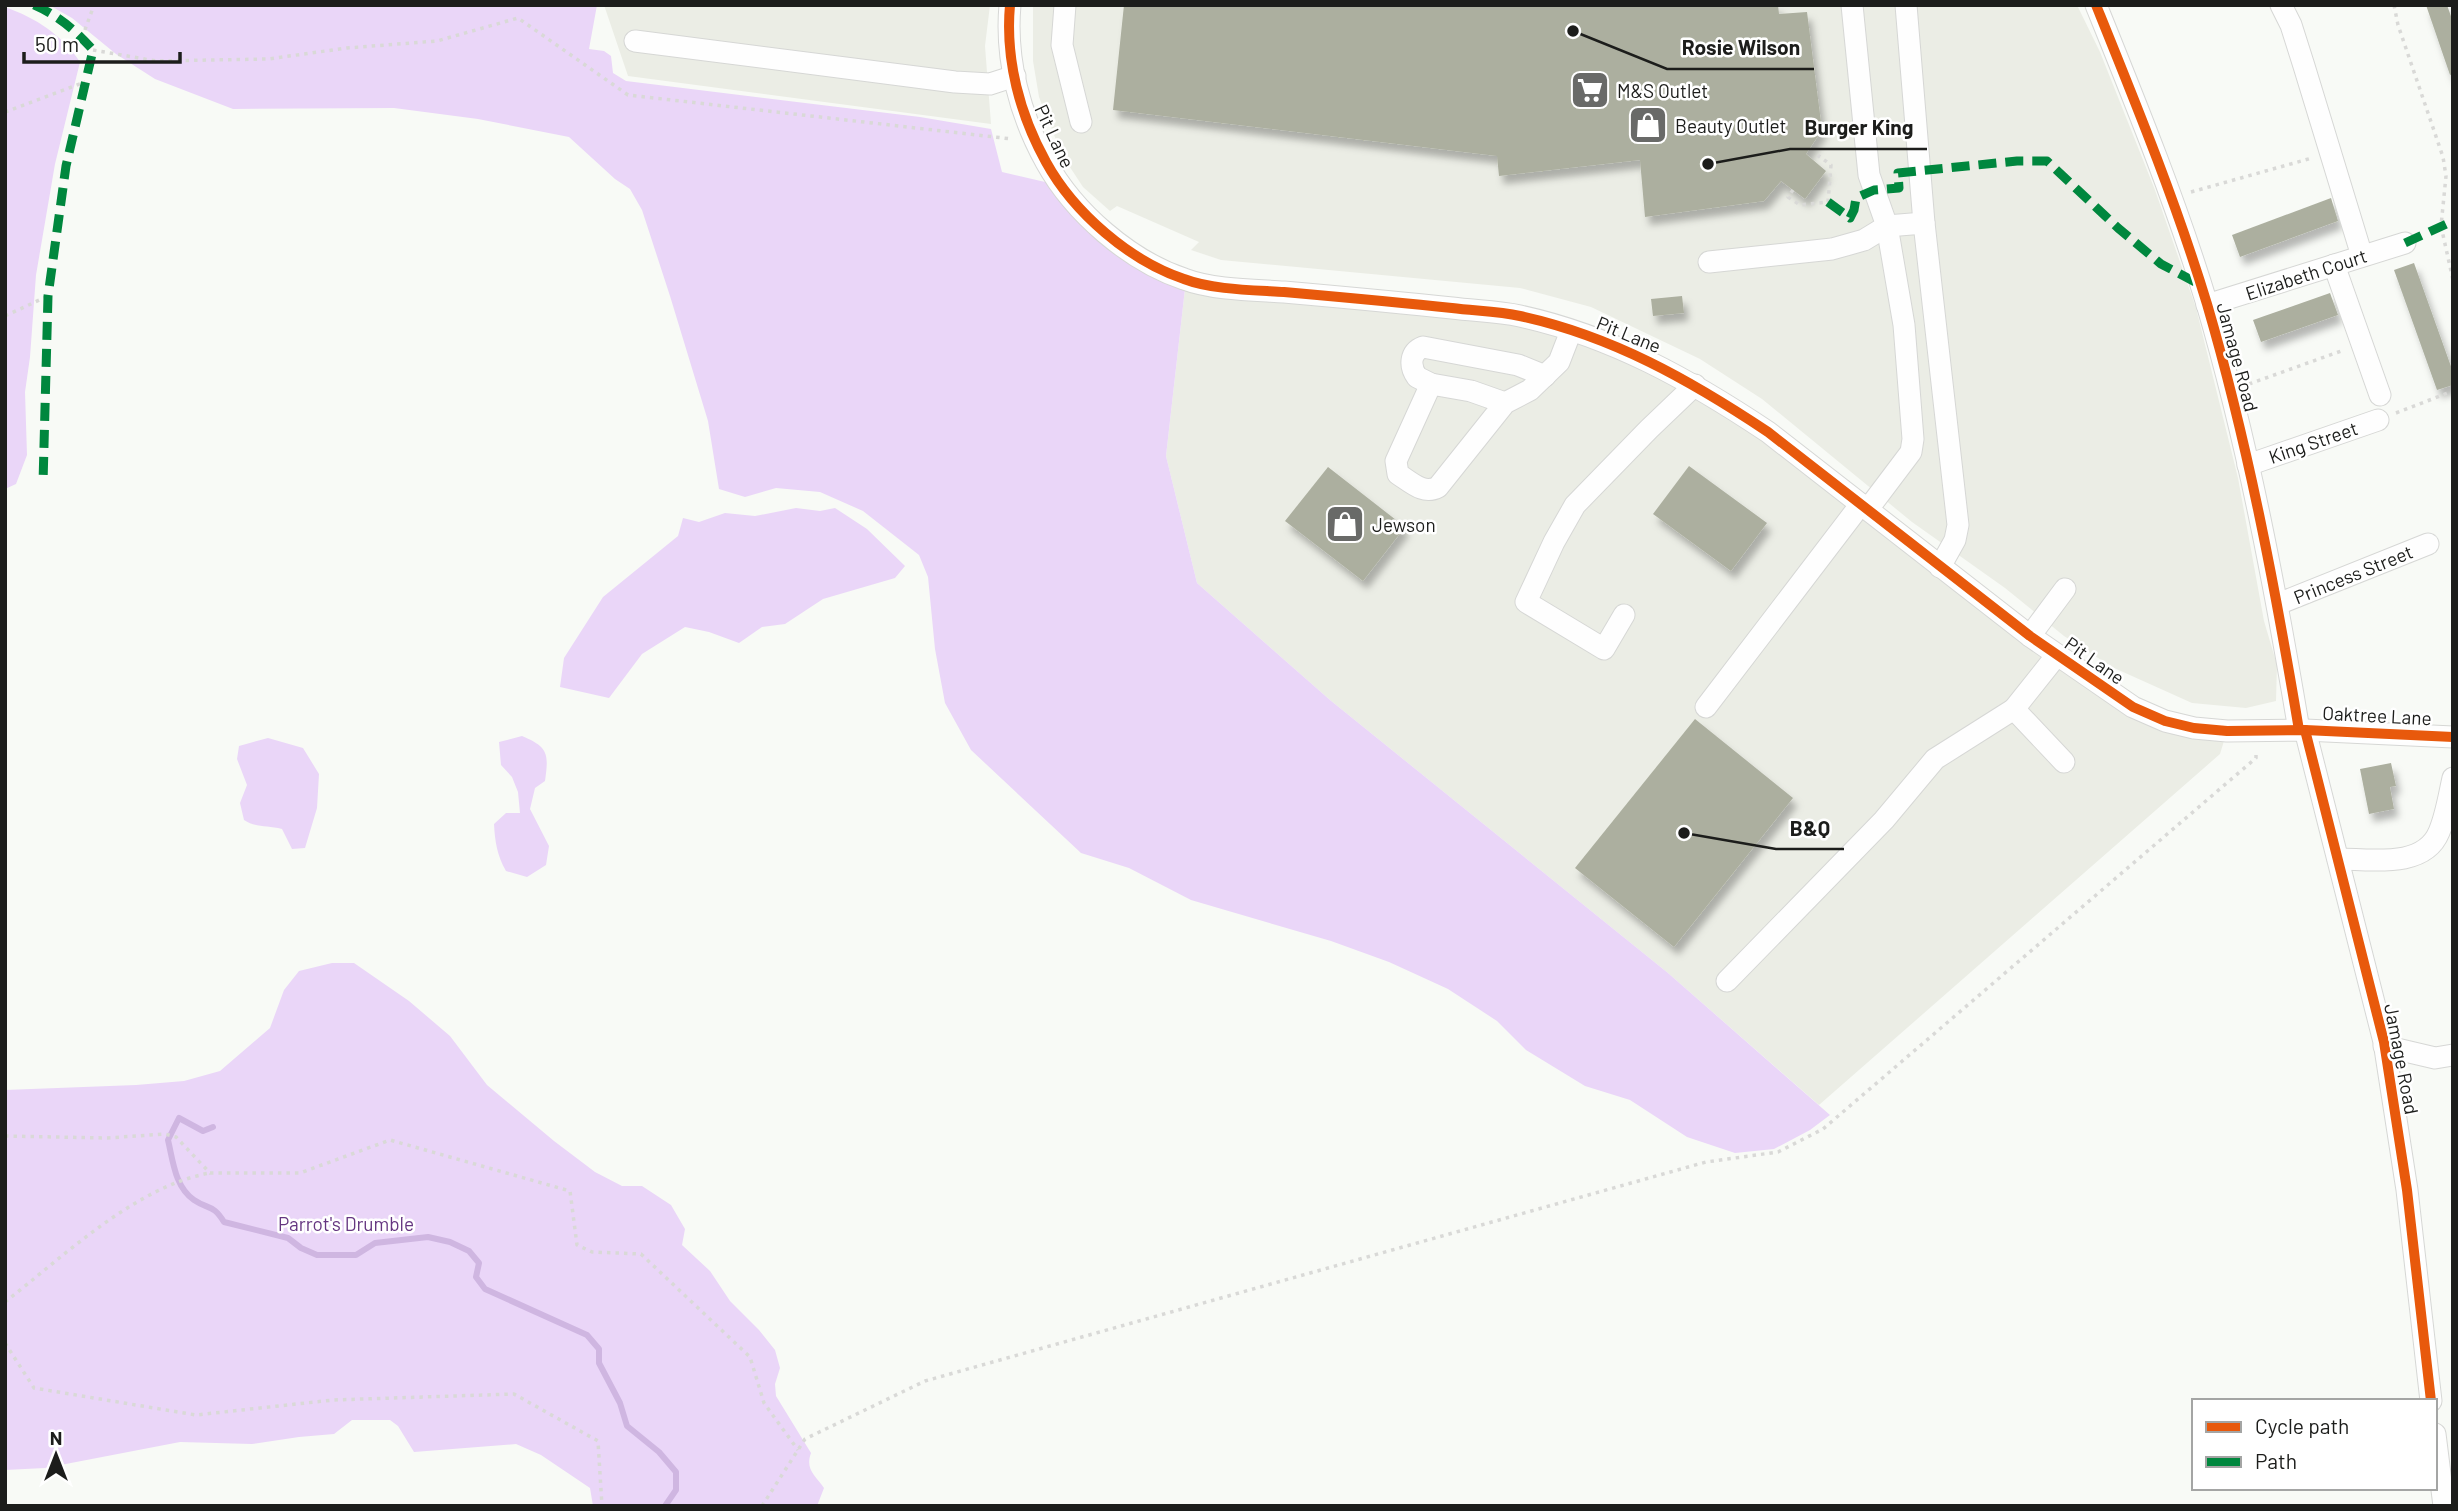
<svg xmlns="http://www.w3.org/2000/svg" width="2458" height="1511" viewBox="0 0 2458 1511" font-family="Barlow,sans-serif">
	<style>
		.built { fill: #ebede5 }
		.forest { fill: #ead6f8 }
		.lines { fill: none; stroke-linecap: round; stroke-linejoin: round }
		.stream { stroke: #cfb6e1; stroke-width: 6 }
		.building { fill: #acaf9f; filter: url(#shadow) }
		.minor-casing { stroke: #d6d7d5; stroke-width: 23 }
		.path { stroke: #d9d9d7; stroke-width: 3.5; stroke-dasharray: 3.5 5; stroke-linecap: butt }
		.minor { stroke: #fefefe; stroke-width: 21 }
		.quiet { stroke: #00873e; stroke-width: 9; stroke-dasharray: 18 9; stroke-linecap: butt }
		.cycleway-casing { stroke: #fff; stroke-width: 15 }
		.cycleway { stroke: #e8590c; stroke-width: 10 }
		.labels { text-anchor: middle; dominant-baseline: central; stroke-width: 5; stroke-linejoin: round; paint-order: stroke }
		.poi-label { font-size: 19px; fill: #1c1d1b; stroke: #fff; text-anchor: start }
		.street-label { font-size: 19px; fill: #1c1d1b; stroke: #fff }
		.park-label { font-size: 19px; fill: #653681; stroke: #fff }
		.leader { fill: none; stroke: #1c1d1b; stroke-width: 2.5 }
		.callout-dot { fill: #1c1d1b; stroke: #fff; stroke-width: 2.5 }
		.callout-label { font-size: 21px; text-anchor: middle; font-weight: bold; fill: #1c1d1b; stroke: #fff; stroke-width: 5; stroke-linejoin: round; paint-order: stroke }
	</style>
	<defs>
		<filter id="shadow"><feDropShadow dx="4.5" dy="8" stdDeviation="3.5" flood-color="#0004"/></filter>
	</defs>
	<rect width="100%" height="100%" fill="#f8faf6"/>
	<g class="built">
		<path d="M604 5H990L985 46 991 124 628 76Z"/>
		<path d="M1033 5H2077L2100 52 2155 190 2196 308 2238 478 2264 621 2277 665 2276 701 2246 708 2192 703 2112 667 2064 636 2005 588 1912 522 1762 399 1700 359 1591 307 1520 288 1221 260 1191 250 1199 242 1117 206 1110 211 1083 187 1062 155 1039 97 1033 61Z"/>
		<path d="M1186 280 1520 316 1666 368 2110 693 2227 731 2220 754 1819 1105 1668 973 1330 700 1197 583 1166 456Z"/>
	</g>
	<g class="forest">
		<path d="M49 5H597L589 49 604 51 611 56 613 73 626 81 920 117 991 129 1002 172 1058 185 1087 215 1186 280 1166 456 1197 583 1330 700 1668 973 1830 1115 1810 1130 1774 1149 1735 1153 1687 1137 1630 1100 1585 1086 1526 1050 1497 1021 1448 989 1389 962 1331 941 1191 900 1129 868 1081 853 971 750 945 703 935 649 928 577 919 555 863 511 820 492 776 488 745 497 719 489 708 421 670 296 642 210 630 189 615 179 569 137 478 119 394 108 233 109 155 79 116 54 72 18Z"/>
		<path d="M5 7C36 18 62 35 80 62L55 164 36 275 30 357 25 392 27 455 16 484 5 489Z"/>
		<path d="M796 508 820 511 835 508 867 529 905 566 895 578 823 599 785 624 762 627 739 643 709 632 685 627 642 654 609 698 560 687 564 658 603 597 678 536 683 518 699 522 725 513 755 516Z"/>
		<path d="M522 736C548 747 549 753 545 781L535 788 530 809 549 846 546 865 527 877 506 871C497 855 495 842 494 824L506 813H520L518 792 512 777 501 765 499 742Z"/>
		<path d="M268 738 303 748 319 774 317 808 305 848 292 849 282 829C267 825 256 828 244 820L240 803 247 785 237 759 239 746Z"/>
		<path d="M332 963H354L409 1001 450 1036 487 1085 554 1141 595 1172 622 1186H642L671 1205 685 1229 682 1245 710 1271 730 1301 759 1330 775 1350 780 1368 775 1384 776 1396 811 1453C805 1470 815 1475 824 1488L817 1506H593L590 1488 541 1455 516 1444 414 1452 398 1426 390 1420H352L334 1434 299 1437 252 1444 180 1442 45 1468 5 1470V1090L136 1085 184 1081 220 1071 270 1028 284 990 299 971Z"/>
	</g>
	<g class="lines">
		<path class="stream" d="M213 1127 203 1131 179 1118 168 1140C173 1161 175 1187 194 1200 209 1210 213 1204 224 1222L288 1238 301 1248 317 1255H356L375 1243 428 1237 450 1242 469 1251 479 1263 476 1277 485 1289 587 1335 599 1349V1363L620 1403 627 1426 659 1452 676 1472V1490L665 1506"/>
	</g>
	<g class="building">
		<path d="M1124 5H1778L1779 14 1807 12 1822 130 1806 154 1826 171 1805 199 1781 181 1764 201 1645 217 1640 160 1499 176 1497 156 1113 110Z"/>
		<path d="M2426 5H2447L2453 22V74L2450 75Z"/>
		<path d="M2331 198 2338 221 2240 257 2232 235Z"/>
		<path d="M2414 263 2453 372V385L2437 390 2394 270Z"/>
		<path d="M2330 293 2338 315 2261 342 2253 320Z"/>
		<path d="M1682 296 1684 313 1653 316 1651 299Z"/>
		<path d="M1689 466 1767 523 1731 571 1653 514Z"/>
		<path d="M1328 467 1405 527 1363 581 1285 521Z"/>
		<path d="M1695 719 1793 798 1674 947 1575 868Z"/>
		<path d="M2391 763 2396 786 2390 787 2394 809 2369 814 2360 769Z"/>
	</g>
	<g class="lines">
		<g class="minor-casing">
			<g id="minor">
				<path d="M1010 5C1005 60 1020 115 1046 162 1074 213 1130 261 1184 279 1213 290 1253 290 1284 292 1340 297 1396 302 1452 308 1475 311 1498 311 1520 316 1612 336 1690 380 1768 432L2030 636 2133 707 2165 721 2194 728 2227 731 2305 730 2453 737"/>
				<path d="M1065 5 1062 45 1081 122"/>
				<path d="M1852 5 1869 175 1887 226 1904 325 1913 439 1911 452 1868 509"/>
				<path d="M1906 5 1924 223 1958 525 1955 540 1940 567"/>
				<path d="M2096 5C2136 104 2176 202 2207 304 2248 444 2275 587 2299 730"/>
				<path d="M2281 5 2291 25 2304 66 2362 256"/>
				<path d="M635 41 955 82 990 84 1015 76"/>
				<path d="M1709 262 1832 249 1864 240 1887 226 1924 223"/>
				<path d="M2334 265 2380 395"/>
				<path d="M2207 305 2405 243"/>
				<path d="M1431 384 1417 377C1409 366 1410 352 1423 347L1518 365 1545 376"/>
				<path d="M1505 403 1471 391 1431 384 1396 461 1398 474C1411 482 1423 495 1438 487L1505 403 1530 390 1559 362 1571 331"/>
				<path d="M2248 465 2378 420"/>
				<path d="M2278 604 2428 544"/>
				<path d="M1624 615 1604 649 1526 602 1554 542 1575 505 1649 429 1695 385"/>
				<path d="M2030 636 2065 589"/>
				<path d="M2057 655 2014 709 2064 762"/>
				<path d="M1706 707 1861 504"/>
				<path d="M2305 730 2384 1042 2407 1190 2431 1401"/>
				<path d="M2338 859C2370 859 2424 869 2439 832 2446 816 2449 796 2453 778"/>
				<path d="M1727 981 1884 820 1935 759 2014 709"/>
				<path d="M2384 1046 2435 1058 2453 1055"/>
				<path d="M2435 1434 2444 1506"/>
			</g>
		</g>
		<g class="path">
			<path d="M2394 5 2398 25 2443 157 2446 176 2441 226 2453 280"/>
			<path d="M82 38 94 5"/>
			<path d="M93 50 156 61 268 59 347 48 437 41 518 18 628 95 1012 139"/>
			<path d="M5 112 85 82"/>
			<path d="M1793 190 1788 197 1800 205 1828 202 1831 165 1819 156 1815 161"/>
			<path d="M2191 192 2312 158"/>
			<path d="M5 316 48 296"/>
			<path d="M2249 384 2344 350"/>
			<path d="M2396 413 2453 391"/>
			<path d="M5 1136 107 1138 165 1134 176 1137 210 1173H300L390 1140 570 1191 577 1245 592 1252 641 1254 750 1357 764 1403 798 1450"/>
			<path d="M5 1302C64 1256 136 1186 210 1173"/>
			<path d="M5 1343 34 1388 196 1415 333 1400 514 1394 598 1441 602 1506"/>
			<path d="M762 1506 805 1439 925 1381 1706 1162 1778 1152 1823 1129 2256 758V752"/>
		</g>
		<use href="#minor" class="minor"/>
		<g class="quiet">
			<path d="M34 5C59 16 75 30 93 50L66 166 48 296 43 483"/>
			<path d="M1828 202 1850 218 1854 210 1856 198 1874 190 1899 188 1898 173 2017 161H2047L2118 228 2161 264 2201 285"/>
			<path d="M2405 243 2453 221"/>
		</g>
		<g class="cycleway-casing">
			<g id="cycleway">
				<path d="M1010 5C1005 60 1020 115 1046 162 1074 213 1130 261 1184 279 1213 290 1253 290 1284 292 1340 297 1396 302 1452 308 1475 311 1498 311 1520 316 1612 336 1690 380 1768 432L2030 636 2133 707 2165 721 2194 728 2227 731 2305 730 2453 737"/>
				<path d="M2096 5C2136 104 2176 202 2207 304 2248 444 2275 587 2299 730"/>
				<path d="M2305 730 2384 1042 2407 1190 2431 1401"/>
			</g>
		</g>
		<use href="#cycleway" class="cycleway"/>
	</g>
	<defs>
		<g id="supermarket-square" transform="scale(2.0125)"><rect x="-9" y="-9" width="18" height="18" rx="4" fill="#696a68" stroke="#fff"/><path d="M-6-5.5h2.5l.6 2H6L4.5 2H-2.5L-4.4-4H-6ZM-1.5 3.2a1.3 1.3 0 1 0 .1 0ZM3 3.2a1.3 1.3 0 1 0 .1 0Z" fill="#fff"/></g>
		<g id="shop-square" transform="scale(2.0125)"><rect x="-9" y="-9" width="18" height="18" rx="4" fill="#696a68" stroke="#fff"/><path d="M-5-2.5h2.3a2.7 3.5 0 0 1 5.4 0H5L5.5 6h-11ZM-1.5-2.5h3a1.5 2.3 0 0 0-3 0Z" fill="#fff"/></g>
	</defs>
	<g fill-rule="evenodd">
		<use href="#supermarket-square" x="1590" y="90"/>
		<use href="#shop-square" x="1648" y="125"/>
		<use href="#shop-square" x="1345" y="524"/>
	</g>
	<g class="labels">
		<g class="poi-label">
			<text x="1617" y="90">M&amp;S Outlet</text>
			<text x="1675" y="125">Beauty Outlet</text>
			<text x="1372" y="524">Jewson</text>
		</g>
		<g class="street-label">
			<text transform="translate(1055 136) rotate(65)">Pit Lane</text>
			<text transform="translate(2306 274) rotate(-18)">Elizabeth Court</text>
			<text transform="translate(1629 334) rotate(22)">Pit Lane</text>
			<text transform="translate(2238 357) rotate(75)">Jamage Road</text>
			<text transform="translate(2313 442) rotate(-19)">King Street</text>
			<text transform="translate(2353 574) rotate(-22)">Princess Street</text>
			<text transform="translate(2095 660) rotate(35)">Pit Lane</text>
			<text transform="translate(2377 715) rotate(3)">Oaktree Lane</text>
			<text transform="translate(2402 1059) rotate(79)">Jamage Road</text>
		</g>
		<g class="park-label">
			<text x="346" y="1223">Parrot's Drumble</text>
		</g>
	</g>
	<path class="leader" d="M1573 31L1667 69H1814M1708 164L1790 149H1927M1684 833L1776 849H1844"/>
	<g class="callout-dot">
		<circle cx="1573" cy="31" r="7"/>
		<circle cx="1708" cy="164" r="7"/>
		<circle cx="1684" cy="833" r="7"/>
	</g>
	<g class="callout-label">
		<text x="1741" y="55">Rosie Wilson</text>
		<text x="1859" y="135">Burger King</text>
		<text x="1810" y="836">B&amp;Q</text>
	</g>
	<rect width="2458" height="1511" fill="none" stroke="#1c1d1b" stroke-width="14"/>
	<rect x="2192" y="1399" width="245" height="91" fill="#ffffff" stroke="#a4a5a4" stroke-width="2"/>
	<rect x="2206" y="1422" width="35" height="10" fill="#e8590c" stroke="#a4a5a4" stroke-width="2"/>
	<text x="2255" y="1434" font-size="21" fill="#1c1d1b">Cycle path</text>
	<rect x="2206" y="1457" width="35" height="10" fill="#00873e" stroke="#a4a5a4" stroke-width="2"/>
	<text x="2255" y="1469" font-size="21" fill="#1c1d1b">Path</text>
	<g transform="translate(56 1455)" stroke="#ffffff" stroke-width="5" paint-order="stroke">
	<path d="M0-5L12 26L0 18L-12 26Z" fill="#1c1d1b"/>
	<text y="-10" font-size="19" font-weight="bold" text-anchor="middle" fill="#1c1d1b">N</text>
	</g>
	<path d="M24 52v10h156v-10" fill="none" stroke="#1c1d1b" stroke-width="3.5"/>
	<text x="35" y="52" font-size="21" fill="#1c1d1b" stroke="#ffffff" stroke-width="5" paint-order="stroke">50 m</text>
</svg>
